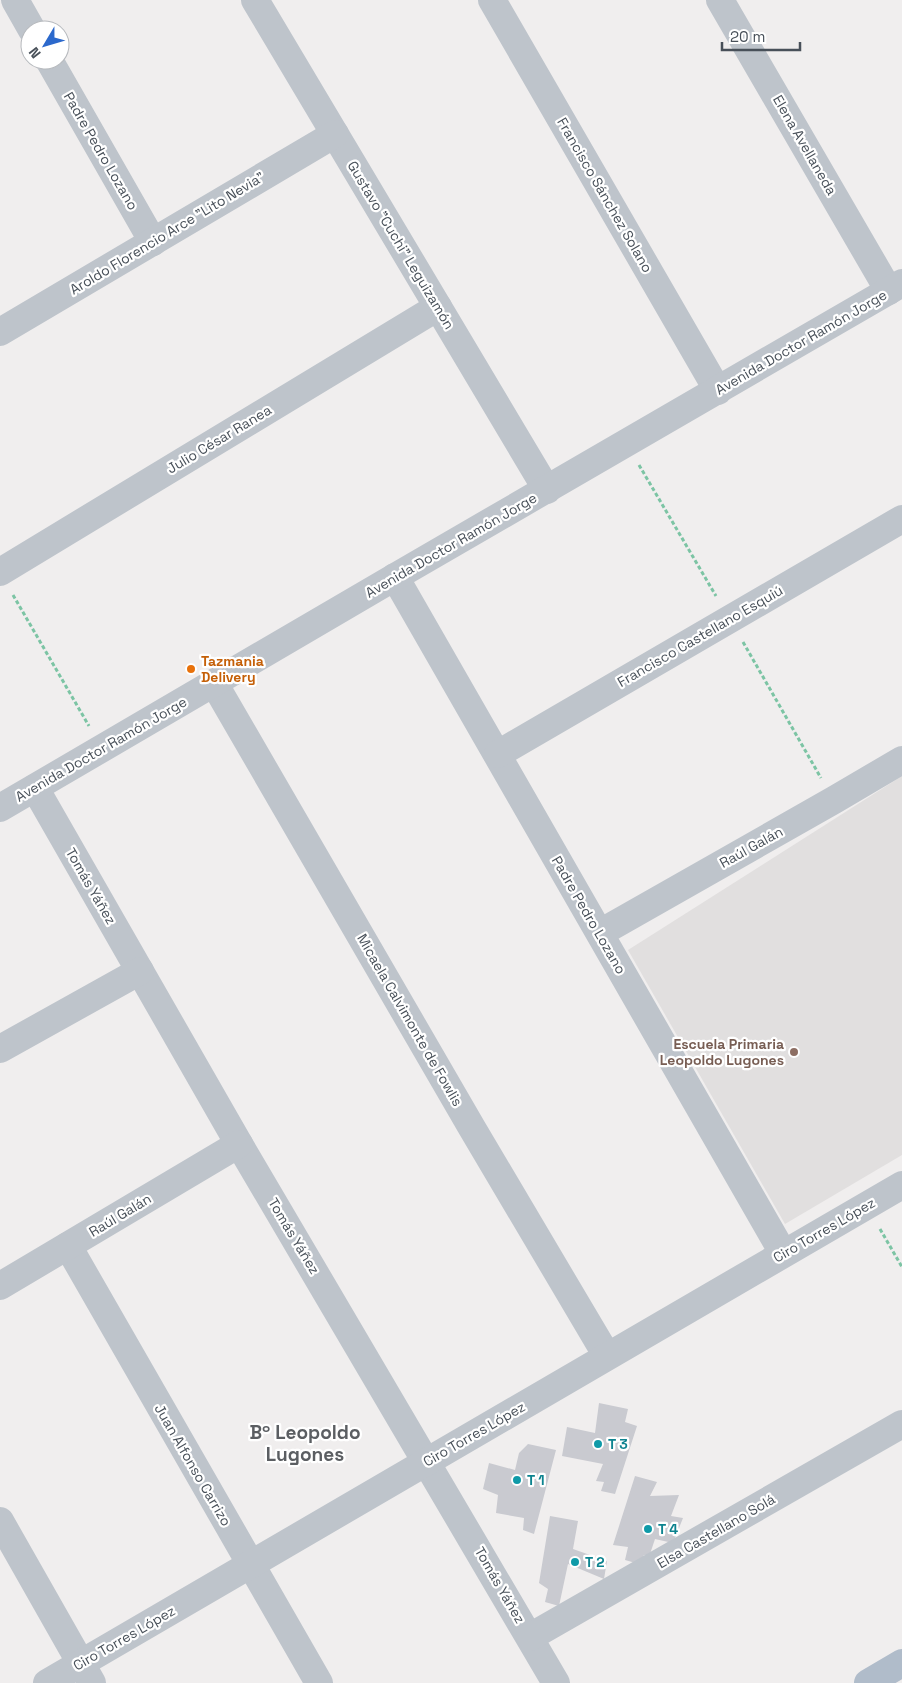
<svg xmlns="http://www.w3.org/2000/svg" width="902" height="1683" viewBox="0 0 902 1683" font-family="'Space Grotesk',sans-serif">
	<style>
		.education { fill: #e1dfdf }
		.building { fill: #c9cad0 }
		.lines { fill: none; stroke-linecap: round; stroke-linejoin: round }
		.path { stroke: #7cc4a4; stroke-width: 3; stroke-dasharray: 4 2.5; stroke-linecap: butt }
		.minor { stroke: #bec4cb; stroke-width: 28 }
		.major { stroke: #b0bcca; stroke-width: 28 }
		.food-dot { fill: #e8710a; stroke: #fff; stroke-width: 2 }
		.education-dot { fill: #8d6e63; stroke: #fff; stroke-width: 2 }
		.culture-dot { fill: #0f9aa8; stroke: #fff; stroke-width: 2 }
		.labels { text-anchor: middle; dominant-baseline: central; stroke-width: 4.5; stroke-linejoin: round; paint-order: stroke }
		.street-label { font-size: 14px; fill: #485059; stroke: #fff }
		.food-label { font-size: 14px; font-weight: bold; fill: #c56008; stroke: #fff; text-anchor: start }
		.education-label { font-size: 14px; font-weight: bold; fill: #785e54; stroke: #fff; text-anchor: end }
		.culture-label { font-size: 14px; font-weight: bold; fill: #0d838f; stroke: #fff; text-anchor: start }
		.district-label { font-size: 19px; font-weight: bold; fill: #5b5e62; stroke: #fff }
	</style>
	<rect width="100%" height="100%" fill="#f0eeee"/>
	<path class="education" d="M902 776V1155L785 1224 628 950Z"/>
	<g class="building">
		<path d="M599 1403 628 1409 625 1422 637 1426 615 1494 601 1491 604 1482 596 1481 603 1464 562 1456 567 1427 595 1433Z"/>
		<path d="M528 1444 556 1450 534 1534 523 1530 524 1518 496 1513 498 1495 483 1489 489 1463 515 1470 519 1453Z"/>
		<path d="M635 1476 657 1482 650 1496 679 1495 671 1516 683 1518 673 1543 655 1539 649 1557 644 1555 639 1564 625 1560 628 1547 613 1545Z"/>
		<path d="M550 1516 578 1521 573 1549 607 1561 604 1579 568 1564 559 1606 545 1602 548 1589 539 1583Z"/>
	</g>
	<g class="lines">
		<g class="path">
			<path d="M639 465 716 596"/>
			<path d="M13 595 89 726"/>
			<path d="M743 642 821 778"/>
			<path d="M880 1229 902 1267"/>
		</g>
		<g class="minor">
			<path d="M15 0 32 30"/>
			<path d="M255 0 547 490"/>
			<path d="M492 0 718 391"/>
			<path d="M720 0 889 291"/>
			<path d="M49 60 153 242"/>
			<path d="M0 332 335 134"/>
			<path d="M0 572 438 307"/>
			<path d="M395 577 783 1253"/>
			<path d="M214 683 472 1128 607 1356"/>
			<path d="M498 754 902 519"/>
			<path d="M35 788 239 1144 556 1683"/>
			<path d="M0 808 395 577 902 283"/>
			<path d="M600 933 834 800 902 760"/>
			<path d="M0 1049 140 971"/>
			<path d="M68 1246 319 1683"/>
			<path d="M0 1286 239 1144"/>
			<path d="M0 1521 92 1683"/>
			<path d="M530 1637 902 1424"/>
			<path d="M47 1683 902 1185"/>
		</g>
		<path class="major" d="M868 1683 902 1663"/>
	</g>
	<circle class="food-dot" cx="191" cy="669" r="5"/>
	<circle class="education-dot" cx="794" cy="1052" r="5"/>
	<g class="culture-dot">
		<circle cx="598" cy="1444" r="5"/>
		<circle cx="517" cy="1480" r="5"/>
		<circle cx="648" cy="1529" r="5"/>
		<circle cx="575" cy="1562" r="5"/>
	</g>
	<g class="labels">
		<g class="street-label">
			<text transform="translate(805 145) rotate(60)">Elena Avellaneda</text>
			<text transform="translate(101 151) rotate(60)">Padre Pedro Lozano</text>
			<text transform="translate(605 195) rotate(60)">Francisco Sánchez Solano</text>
			<text transform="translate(167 233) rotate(-31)">Aroldo Florencio Arce "Lito Nevia"</text>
			<text transform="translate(401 245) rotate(59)">Gustavo "Cuchi" Leguizamón</text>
			<text transform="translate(801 342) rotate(-30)">Avenida Doctor Ramón Jorge</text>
			<text transform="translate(219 439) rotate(-31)">Julio César Ranea</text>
			<text transform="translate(451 545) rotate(-30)">Avenida Doctor Ramón Jorge</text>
			<text transform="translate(700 636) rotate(-30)">Francisco Castellano Esquiú</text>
			<text transform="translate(101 749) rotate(-30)">Avenida Doctor Ramón Jorge</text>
			<text transform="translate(751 847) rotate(-29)">Raúl Galán</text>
			<text transform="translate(91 886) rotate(60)">Tomás Yáñez</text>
			<text transform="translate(589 915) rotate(60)">Padre Pedro Lozano</text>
			<text transform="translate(410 1020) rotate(60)">Micaela Calvimonte de Fowlis</text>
			<text transform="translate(120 1215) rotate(-31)">Raúl Galán</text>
			<text transform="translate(824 1230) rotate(-30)">Ciro Torres López</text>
			<text transform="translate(294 1236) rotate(59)">Tomás Yáñez</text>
			<text transform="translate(474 1434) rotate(-30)">Ciro Torres López</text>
			<text transform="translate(193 1465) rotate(60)">Juan Alfonso Carrizo</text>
			<text transform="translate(716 1531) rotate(-30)">Elsa Castellano Solá</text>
			<text transform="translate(500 1585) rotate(60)">Tomás Yáñez</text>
			<text transform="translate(124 1638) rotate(-30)">Ciro Torres López</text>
		</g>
		<g class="food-label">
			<text x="201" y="661">Tazmania<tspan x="201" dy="16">Delivery</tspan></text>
		</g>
		<g class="education-label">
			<text x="784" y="1044">Escuela Primaria<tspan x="784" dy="16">Leopoldo Lugones</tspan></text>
		</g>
		<g class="culture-label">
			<text x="608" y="1444">T 3</text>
			<text x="527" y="1480">T 1</text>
			<text x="658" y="1529">T 4</text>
			<text x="585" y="1562">T 2</text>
		</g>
		<g class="district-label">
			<text x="305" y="1432">Bº Leopoldo<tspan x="305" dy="22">Lugones</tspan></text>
		</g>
	</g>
	<g transform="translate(45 45) rotate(232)"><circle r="24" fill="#ffffff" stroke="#b6b9bd"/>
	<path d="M0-4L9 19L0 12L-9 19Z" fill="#2c69cc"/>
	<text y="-8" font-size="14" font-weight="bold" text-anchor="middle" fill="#485059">N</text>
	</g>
	<path d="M722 42v8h78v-8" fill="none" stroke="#485059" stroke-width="2.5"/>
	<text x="730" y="42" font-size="15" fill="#485059" stroke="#ffffff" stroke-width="4" paint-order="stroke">20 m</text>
</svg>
